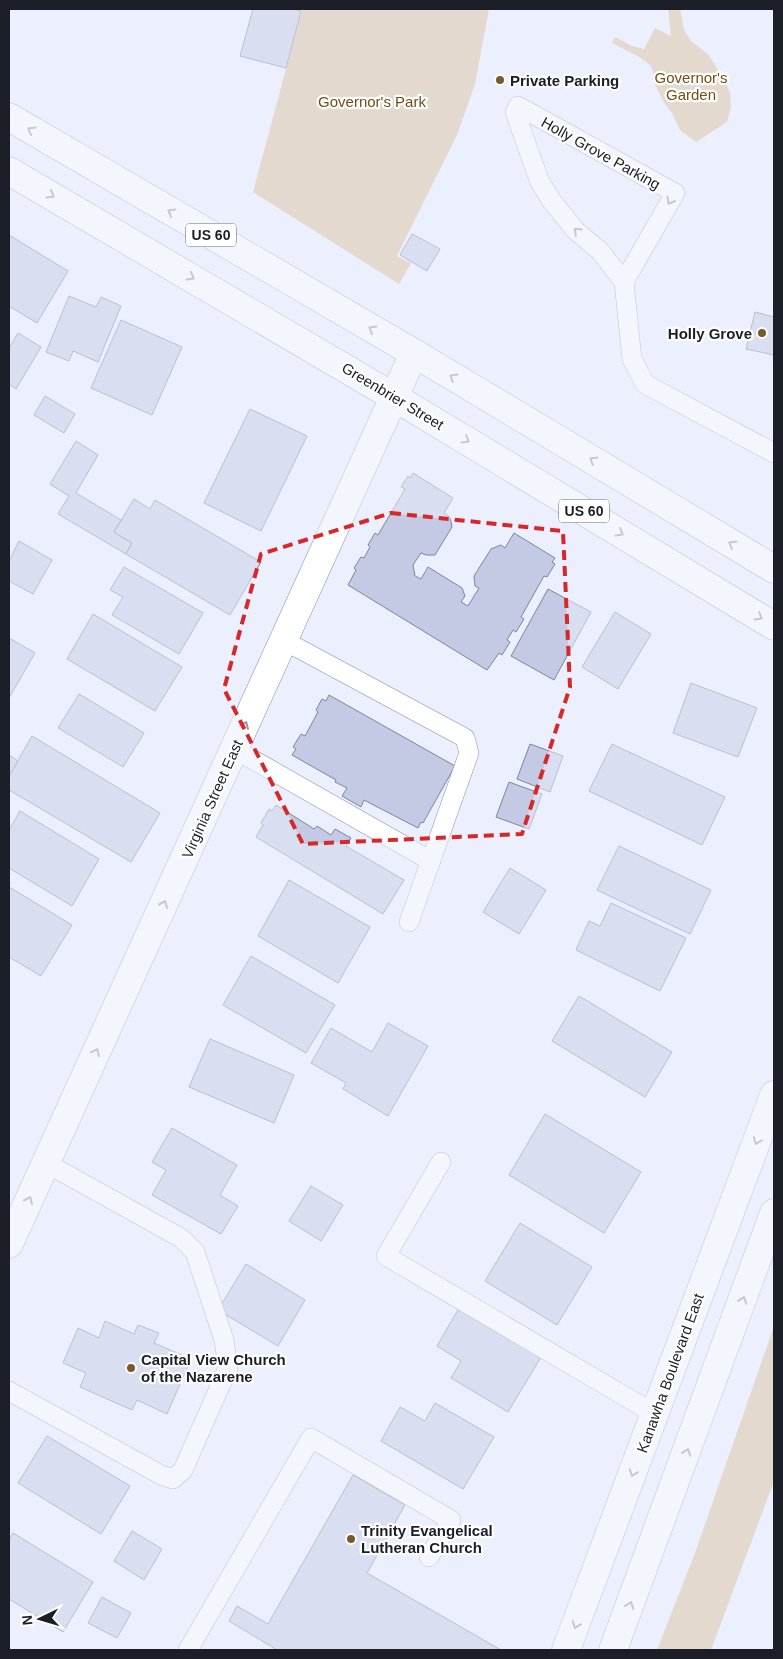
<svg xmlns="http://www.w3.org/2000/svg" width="783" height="1659" viewBox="0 0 783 1659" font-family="Helvetica,sans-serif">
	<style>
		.green { fill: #d9bf98 }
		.building { fill: #c4cae3; stroke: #7e849b }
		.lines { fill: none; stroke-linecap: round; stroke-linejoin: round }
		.service-casing { stroke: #898ea6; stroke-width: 20 }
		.secondary-casing { stroke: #898ea6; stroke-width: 29 }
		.primary-casing { stroke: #898ea6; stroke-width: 29 }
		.service { stroke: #fff; stroke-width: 19 }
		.secondary { stroke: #fff; stroke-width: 28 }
		.primary { stroke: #fff; stroke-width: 28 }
		.oneway { stroke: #999a9e }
		.marked { fill: none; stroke: #d62828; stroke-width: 4; stroke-dasharray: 10 6; stroke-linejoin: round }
		.poi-dot { fill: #765a2d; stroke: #fff; stroke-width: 2 }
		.labels { text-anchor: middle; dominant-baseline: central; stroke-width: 4.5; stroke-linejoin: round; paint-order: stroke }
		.shield { fill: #fff; stroke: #606268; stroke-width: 1 }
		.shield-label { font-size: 14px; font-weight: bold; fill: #1c1e27 }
		.park-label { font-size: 15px; fill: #714f12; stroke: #fff }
		.poi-label { font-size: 15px; font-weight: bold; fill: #1c1e27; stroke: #fff; text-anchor: start }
		.street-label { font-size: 15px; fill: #1c1e27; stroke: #fff }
	</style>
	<rect width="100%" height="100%" fill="#ebeffe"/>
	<g class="green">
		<path d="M302 9H489L475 84 457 135 397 256 411 263 399 284 253 192Z"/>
		<path d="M668 9H680L684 30 691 41 708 54 725 81 730 93 731 106 727 122 696 142 680 130 672 113 665 104 655 85 654 74 651 66 641 58 612 43 615 37 632 46 644 49 655 28 671 36Z"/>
		<path d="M774 1326V1481L711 1650H657L695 1553Z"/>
	</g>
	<g class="building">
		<path d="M253 9H293L301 11 286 68 240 56Z"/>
		<path d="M412 234 440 249 427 271 400 255Z"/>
		<path d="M9 235 68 271 37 323 9 306Z"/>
		<path d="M69 296 96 307 101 297 121 306 98 362 73 351 69 361 46 352Z"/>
		<path d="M755 312 774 317V355L746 349Z"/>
		<path d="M121 320 182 347 152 415 91 388Z"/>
		<path d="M18 333 41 347 16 389 9 384V348Z"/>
		<path d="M45 396 75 414 64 433 34 415Z"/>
		<path d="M250 409 307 436 261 531 204 503Z"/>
		<path d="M76 441 98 455 76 493 121 520 114 532 132 543 126 554 58 514 69 496 50 484Z"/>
		<path d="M413 473 453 498 444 513 450 517 452 527 435 555H426L421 553 413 565 415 576 421 579 428 567 462 588 465 596 461 602 468 606 479 588 475 586 474 576 491 549 501 545 505 548 514 533 555 558 552 562 555 564 547 577 544 576 521 617 524 619 516 632 513 630 507 640 510 642 502 655 499 653 487 670 348 585 356 570 354 568 361 557 364 558 370 547 368 545 375 533 378 535 405 489 401 487 408 476 410 478Z"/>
		<path d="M134 499 150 509 155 500 261 562 230 615 126 554 132 543 114 532Z"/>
		<path d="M19 541 52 560 33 594 9 581V561Z"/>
		<path d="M124 567 203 613 179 654 112 615 123 597 110 590Z"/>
		<path d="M548 589 591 612 554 680 511 656Z"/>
		<path d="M615 612 651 634 618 689 582 667Z"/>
		<path d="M93 614 182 667 155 711 67 659Z"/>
		<path d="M9 638 35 653 9 698Z"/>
		<path d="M691 683 757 708 738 757 673 733Z"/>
		<path d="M79 694 144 733 123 767 58 728Z"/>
		<path d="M329 695 455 766 423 823 421 822 418 828 364 800 361 807 342 796 347 788 335 782 336 780 292 755 296 749 293 747 301 734 305 736 318 712 316 710 322 699 326 701Z"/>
		<path d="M32 736 160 813 131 862 9 790V776Z"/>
		<path d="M530 744 563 756 550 792 517 779Z"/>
		<path d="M612 744 725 797 702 845 589 791Z"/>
		<path d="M9 755 18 761 9 776Z"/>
		<path d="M509 782 542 794 529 829 496 817Z"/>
		<path d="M276 805 314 829 317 826 331 835 335 829 351 838 346 846 404 880 383 914 256 837 263 825 261 823 269 809 272 811Z"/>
		<path d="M20 811 99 859 72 906 9 868V830Z"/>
		<path d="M619 846 711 890 690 934 597 890Z"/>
		<path d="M510 868 546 890 519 934 483 912Z"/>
		<path d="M289 880 370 927 338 983 258 936Z"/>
		<path d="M9 887 72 925 41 976 9 957Z"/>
		<path d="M611 903 686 938 660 991 576 950 589 921 600 926Z"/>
		<path d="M251 956 335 1005 306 1053 223 1005Z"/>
		<path d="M579 996 672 1052 645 1097 552 1041Z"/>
		<path d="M388 1023 428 1046 388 1116 343 1089 346 1083 311 1063 331 1028 372 1052Z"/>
		<path d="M210 1039 294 1075 274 1123 189 1087Z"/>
		<path d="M545 1114 641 1172 604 1233 509 1175Z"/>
		<path d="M172 1128 237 1165 220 1195 238 1206 221 1234 152 1195 166 1170 152 1162Z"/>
		<path d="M311 1186 343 1205 321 1241 289 1221Z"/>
		<path d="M520 1223 592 1267 557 1325 485 1281Z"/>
		<path d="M246 1264 305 1300 278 1346 218 1310Z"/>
		<path d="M459 1308 541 1357 508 1412 451 1378 461 1361 437 1346Z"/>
		<path d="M105 1321 134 1334 138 1325 159 1333 154 1343 191 1359 167 1414 137 1400 132 1410 80 1387 86 1373 63 1363 78 1328 99 1338Z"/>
		<path d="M435 1403 494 1437 463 1489 381 1441 400 1407 425 1421Z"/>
		<path d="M47 1436 130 1486 101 1534 18 1483Z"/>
		<path d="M353 1475 405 1505 367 1573 501 1650H277L229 1621 237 1606 268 1624Z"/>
		<path d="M132 1531 162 1549 144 1580 114 1561Z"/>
		<path d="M13 1533 93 1582 63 1632 9 1599V1540Z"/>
		<path d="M102 1597 131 1613 117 1638 88 1623Z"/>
	</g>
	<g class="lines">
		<g class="service-casing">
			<g id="service">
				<path d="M515 112 539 180 551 200 576 231 600 251 624 282 675 193 518 106"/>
				<path d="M624 282 632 359 645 384 774 453"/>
				<path d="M283 640 465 738 469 753 409 922"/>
				<path d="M234 749 431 861"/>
				<path d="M441 1162 386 1256 655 1414"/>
				<path d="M9 1391 161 1475 173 1479 183 1470 228 1368 224 1340 195 1252 181 1238 46 1163"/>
				<path d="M188 1650 311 1438 451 1520 429 1557"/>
			</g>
		</g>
		<g class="secondary-casing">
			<path id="secondary" d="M9 1244 414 353"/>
		</g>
		<g class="primary-casing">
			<g id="primary">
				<path d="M9 117 414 353 774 569"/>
				<path d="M9 171 394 397 774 626"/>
				<path d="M566 1650 774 1095"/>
				<path d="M613 1650 774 1213"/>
			</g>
		</g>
		<use href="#service" class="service"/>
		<use href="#secondary" class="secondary"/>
		<use href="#primary" class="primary"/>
	</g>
	<defs><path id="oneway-chevron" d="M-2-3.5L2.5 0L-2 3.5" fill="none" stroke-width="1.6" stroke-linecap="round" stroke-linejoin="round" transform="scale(1.25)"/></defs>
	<g class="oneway">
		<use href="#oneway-chevron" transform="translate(31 130) rotate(-150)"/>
		<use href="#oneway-chevron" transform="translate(51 195) rotate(30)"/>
		<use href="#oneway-chevron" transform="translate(670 201) rotate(120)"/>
		<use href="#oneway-chevron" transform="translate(171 212) rotate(-150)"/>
		<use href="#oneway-chevron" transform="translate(577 231) rotate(-137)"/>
		<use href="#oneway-chevron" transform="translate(191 277) rotate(30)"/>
		<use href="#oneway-chevron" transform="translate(372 329) rotate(-150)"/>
		<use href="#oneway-chevron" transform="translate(453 377) rotate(-149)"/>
		<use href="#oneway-chevron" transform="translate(466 440) rotate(31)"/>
		<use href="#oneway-chevron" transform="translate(593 460) rotate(-149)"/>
		<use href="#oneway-chevron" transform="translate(620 533) rotate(31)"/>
		<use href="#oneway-chevron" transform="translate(732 544) rotate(-149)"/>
		<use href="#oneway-chevron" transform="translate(759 617) rotate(31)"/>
		<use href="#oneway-chevron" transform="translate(245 725) rotate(-66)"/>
		<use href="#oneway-chevron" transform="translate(164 904) rotate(-66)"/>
		<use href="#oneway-chevron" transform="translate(96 1052) rotate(-65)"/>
		<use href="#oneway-chevron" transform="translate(757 1141) rotate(111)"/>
		<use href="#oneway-chevron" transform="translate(29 1200) rotate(-66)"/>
		<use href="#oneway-chevron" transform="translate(743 1300) rotate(-70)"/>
		<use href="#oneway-chevron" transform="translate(687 1452) rotate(-70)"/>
		<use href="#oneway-chevron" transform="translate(633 1473) rotate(110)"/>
		<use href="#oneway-chevron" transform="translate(630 1605) rotate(-70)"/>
		<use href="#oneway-chevron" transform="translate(576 1625) rotate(111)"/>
	</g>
	<path d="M0 0H783V1659H0ZM391 513 563 531 570 687 522 834 303 844 224 689 261 554Z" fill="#ebeffe" fill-opacity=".55" fill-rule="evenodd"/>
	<path class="marked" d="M391 513 563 531 570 687 522 834 303 844 224 689 261 554Z"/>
	<g class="poi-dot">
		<circle cx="500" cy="80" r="5"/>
		<circle cx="762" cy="333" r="5"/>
		<circle cx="131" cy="1368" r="5"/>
		<circle cx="351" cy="1539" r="5"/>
	</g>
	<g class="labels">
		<g class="shield">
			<rect x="186" y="223.5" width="50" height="23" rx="4"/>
			<rect x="559" y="499.5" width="50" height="23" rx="4"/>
		</g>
		<g class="shield-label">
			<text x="211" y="235">US 60</text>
			<text x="584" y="511">US 60</text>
		</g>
		<g class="park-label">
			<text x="691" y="77">Governor's<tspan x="691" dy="17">Garden</tspan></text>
			<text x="372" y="101">Governor's Park</text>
		</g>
		<g class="poi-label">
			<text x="510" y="80">Private Parking</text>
			<text x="752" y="333" text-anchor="end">Holly Grove</text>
			<text x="141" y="1359">Capital View Church<tspan x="141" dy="17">of the Nazarene</tspan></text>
			<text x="361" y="1530">Trinity Evangelical<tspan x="361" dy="17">Lutheran Church</tspan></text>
		</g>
		<g class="street-label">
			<text transform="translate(601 153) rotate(29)">Holly Grove Parking</text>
			<text transform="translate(393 396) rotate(31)">Greenbrier Street</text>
			<text transform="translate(212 799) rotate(-66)">Virginia Street East</text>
			<text transform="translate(670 1373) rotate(-70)">Kanawha Boulevard East</text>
		</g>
	</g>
	<rect width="783" height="1659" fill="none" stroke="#1c1e27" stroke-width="20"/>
	<g transform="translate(40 1619) rotate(265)" stroke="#ffffff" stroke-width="4" paint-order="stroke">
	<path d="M0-4L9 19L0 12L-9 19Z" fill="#1c1e27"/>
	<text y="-8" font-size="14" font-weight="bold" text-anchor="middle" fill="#1c1e27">N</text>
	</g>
</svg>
